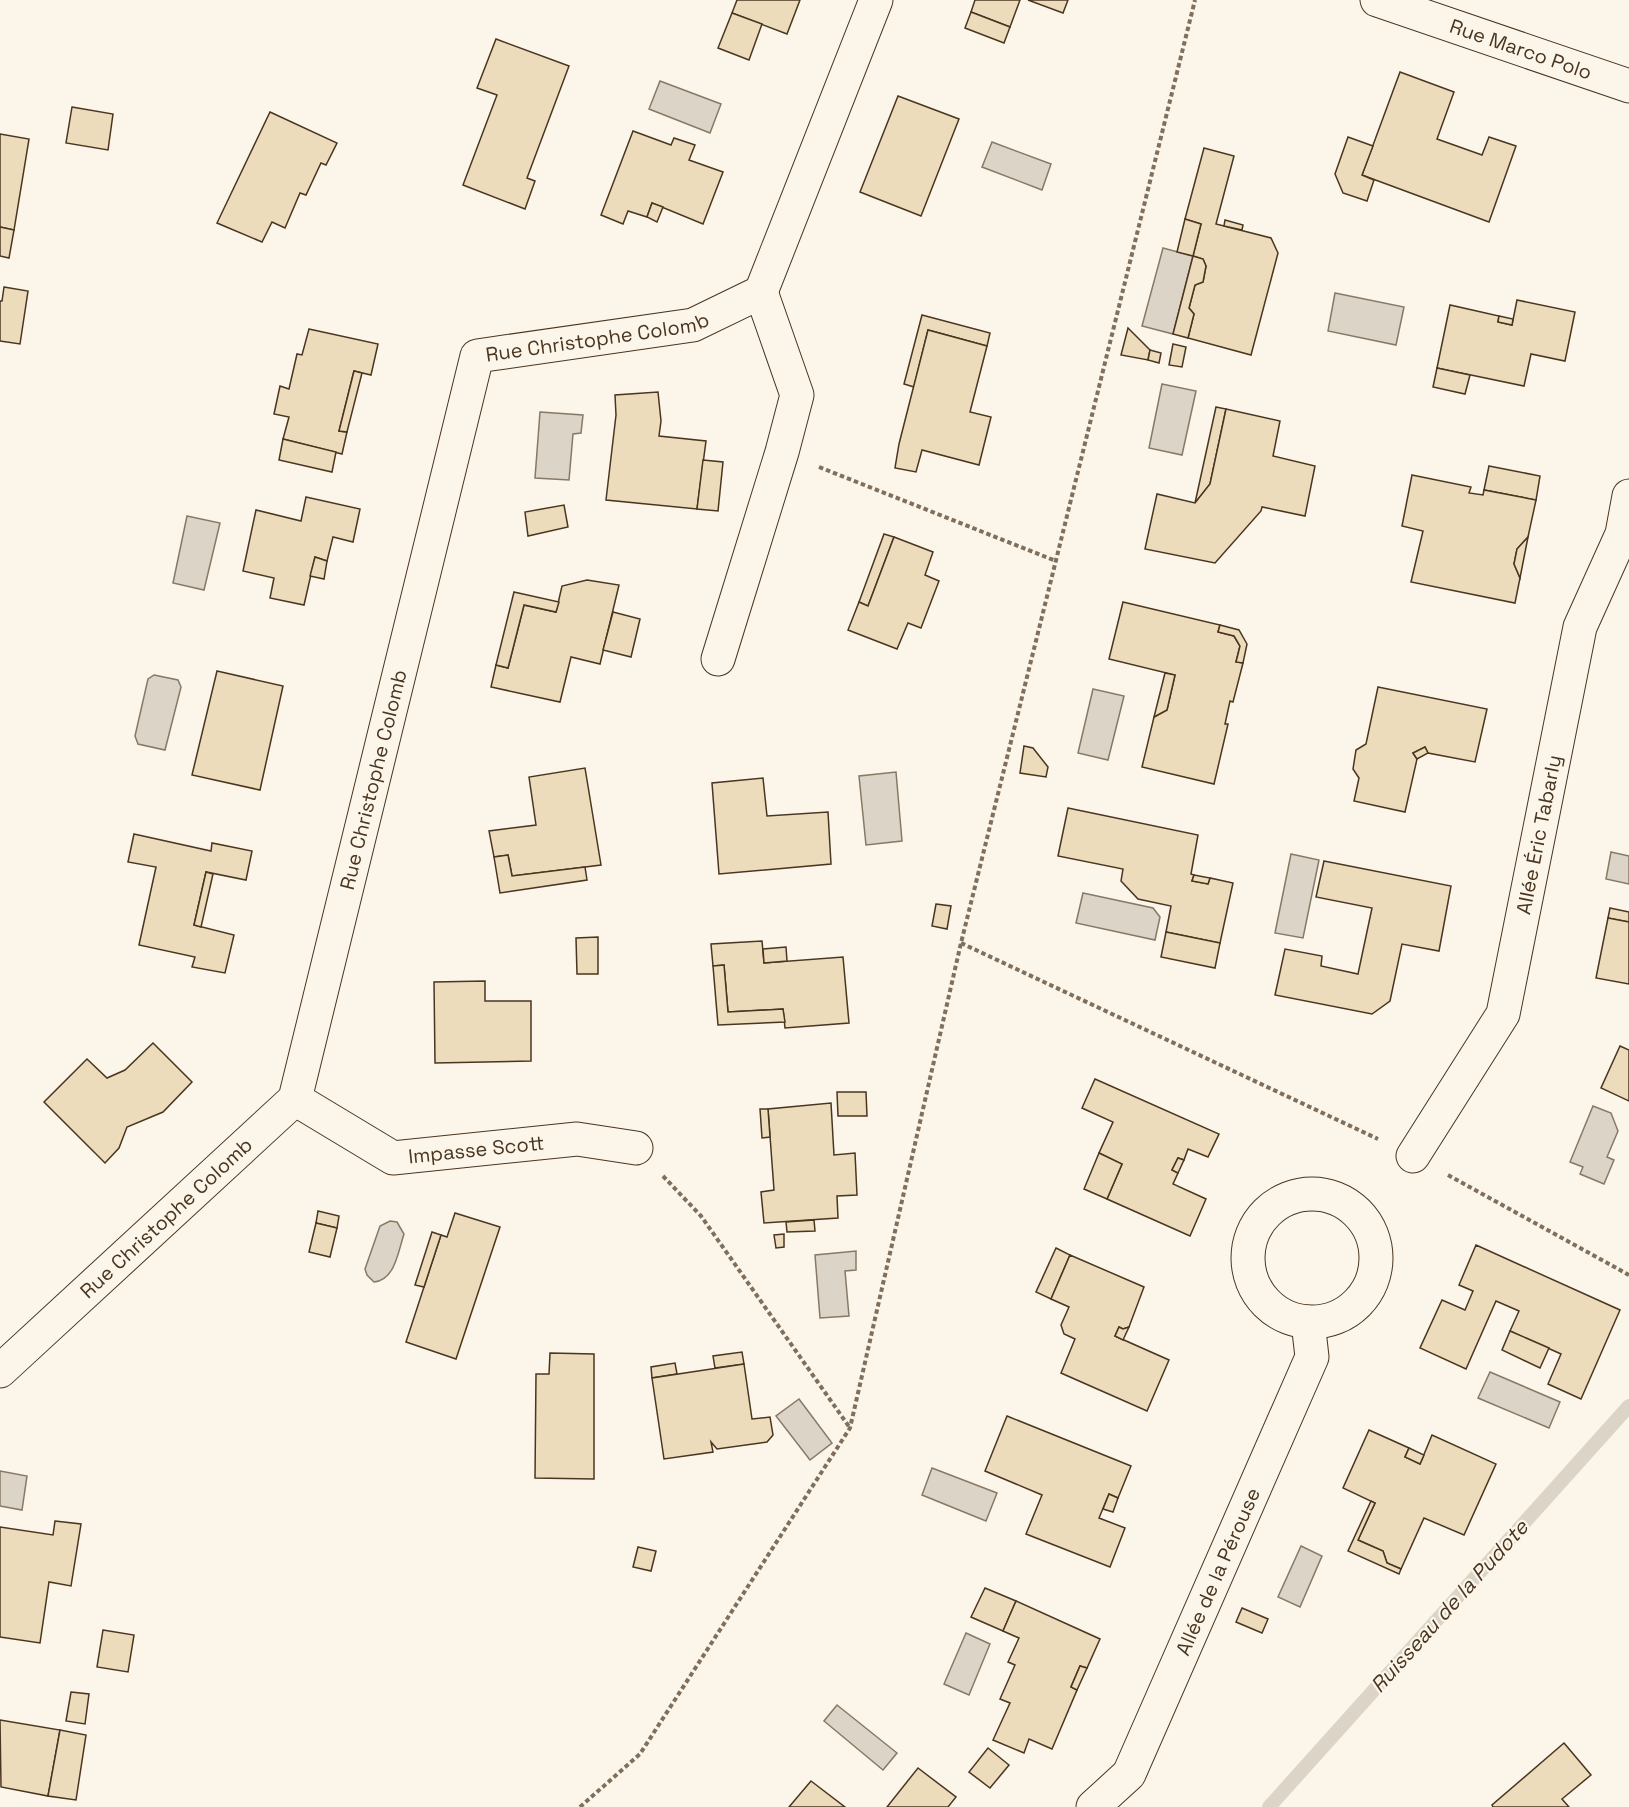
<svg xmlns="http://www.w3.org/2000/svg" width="1629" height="1807" viewBox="0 0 1629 1807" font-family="'Space Grotesk',sans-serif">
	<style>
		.water { fill: #dcd4c6; stroke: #887966; stroke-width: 1.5 }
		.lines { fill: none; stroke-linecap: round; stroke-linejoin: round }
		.stream { stroke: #dcd4c6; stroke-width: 14 }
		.building { fill: #ecdcbc; stroke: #4a3520; stroke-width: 1.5 }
		.minor-casing { stroke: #4a3520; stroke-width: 35 }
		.path { stroke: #7f6f5c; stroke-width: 4; stroke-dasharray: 4.5 3; stroke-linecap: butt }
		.minor { stroke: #fbf6e9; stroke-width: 33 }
		.labels { text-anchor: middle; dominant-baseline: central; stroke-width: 4.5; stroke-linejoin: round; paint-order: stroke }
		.street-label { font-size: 20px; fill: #4a3520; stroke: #fbf6e9 }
		.water-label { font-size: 21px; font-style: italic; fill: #4a3520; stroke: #fbf6e9 }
	</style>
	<rect width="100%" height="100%" fill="#fbf6e9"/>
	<g class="water">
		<path d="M660 81 721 104 710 133 649 109Z"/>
		<path d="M992 142 1051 164 1042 190 982 167Z"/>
		<path d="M1163 248 1193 256 1173 334 1142 326Z"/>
		<path d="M1335 293 1404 307 1396 345 1328 331Z"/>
		<path d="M1162 384 1196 391 1182 455 1149 448Z"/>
		<path d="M540 412 583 415 581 433 573 434 569 480 535 478Z"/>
		<path d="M187 516 220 523 204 590 173 583Z"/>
		<path d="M154 675 178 680 181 687 165 750 138 744 135 736 148 679Z"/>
		<path d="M1093 689 1124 696 1108 760 1078 753Z"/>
		<path d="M896 772 902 841 866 845 859 776Z"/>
		<path d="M1611 852 1629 856V884L1606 879Z"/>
		<path d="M1291 854 1319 860 1303 938 1275 933Z"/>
		<path d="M1083 893 1153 908 1160 917 1155 940 1076 923Z"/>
		<path d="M1593 1106 1611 1113 1618 1131 1607 1157 1614 1160 1604 1184 1580 1174 1583 1167 1570 1162Z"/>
		<path d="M390 1221 397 1222 404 1234C398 1252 395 1280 374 1282L367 1275 365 1269 380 1226Z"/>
		<path d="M856 1251V1270L845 1271 849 1316 820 1318 815 1255Z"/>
		<path d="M1490 1372 1560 1402 1549 1428 1478 1398Z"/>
		<path d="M799 1399 832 1443 810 1460 776 1416Z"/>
		<path d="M932 1468 997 1493 986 1521 922 1495Z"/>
		<path d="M0 1471 27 1476 22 1510 0 1506Z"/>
		<path d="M1301 1546 1322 1556 1300 1607 1278 1597Z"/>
		<path d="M966 1633 990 1644 969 1695 944 1684Z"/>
		<path d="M837 1705 897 1753 883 1770 824 1721Z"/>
	</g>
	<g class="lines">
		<path class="stream" d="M1269 1807 1629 1406"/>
	</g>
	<g class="building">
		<path d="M737 0H800L787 34 732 13Z"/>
		<path d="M975 0H1020L1010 27 971 12Z"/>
		<path d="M1028 0H1068L1063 13Z"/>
		<path d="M971 12 1010 27 1004 43 965 28Z"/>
		<path d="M732 13 762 24 749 60 718 48Z"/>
		<path d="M496 39 569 66 527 178 535 181 525 209 463 185 497 95 477 88Z"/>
		<path d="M1400 72 1454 92 1437 139 1482 155 1489 137 1516 146 1489 222 1362 175Z"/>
		<path d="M898 96 959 119 921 216 860 192Z"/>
		<path d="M72 107 113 114 108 150 66 143Z"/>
		<path d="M270 112 337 143 326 165 321 163 306 195 300 193 285 228 272 222 262 242 217 223Z"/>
		<path d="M633 131 671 145 674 138 695 145 689 160 723 172 703 224 652 203 647 217 628 211 623 224 601 215Z"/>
		<path d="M0 134 29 139 14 230 0 227Z"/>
		<path d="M1348 137 1373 146 1362 175 1374 180 1367 201 1343 193 1335 174Z"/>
		<path d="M1204 148 1234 156 1216 224 1271 238 1278 253 1251 355 1188 338 1194 314 1189 308 1195 285 1203 282 1206 266 1203 259 1193 256 1201 224 1185 219Z"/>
		<path d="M652 203 663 207 657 222 647 217Z"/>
		<path d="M1185 219 1201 224 1193 256 1177 252Z"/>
		<path d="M1225 220 1243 225 1242 230 1224 226Z"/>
		<path d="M0 227 14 230 9 258 0 256Z"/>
		<path d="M1193 256 1203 259 1206 266 1203 282 1195 285 1189 308 1194 314 1188 338 1173 334Z"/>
		<path d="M4 287 28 291 20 344 0 341V301H2Z"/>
		<path d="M1517 300 1575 312 1565 361 1531 354 1524 386 1437 368 1450 305 1499 316 1498 322 1512 325Z"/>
		<path d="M922 315 990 333 987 346 928 330 914 387 904 384Z"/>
		<path d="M1499 316 1513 319 1512 325 1498 322Z"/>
		<path d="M1128 328 1150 350 1148 360 1121 355Z"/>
		<path d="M309 329 378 344 371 375 354 371 339 431 347 432 342 454 283 439 289 417 274 414 280 386 289 389 297 354 302 355Z"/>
		<path d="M928 330 987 346 970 412 991 417 979 465 922 450 916 472 895 468 899 444Z"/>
		<path d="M1173 344 1186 347 1182 367 1169 365Z"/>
		<path d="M1150 350 1161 353 1159 363 1148 360Z"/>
		<path d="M1437 368 1470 375 1465 394 1433 387Z"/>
		<path d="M354 371 362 373 347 432 339 431Z"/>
		<path d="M658 392 661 421 659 436 706 441 697 509 606 500 616 415 615 395Z"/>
		<path d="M1216 407 1226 409 1210 484 1195 503Z"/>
		<path d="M1226 409 1280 421 1273 456 1315 466 1305 516 1262 507 1261 511 1215 563 1145 549 1157 494 1195 503 1210 484Z"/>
		<path d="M283 439 336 452 332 472 279 460Z"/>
		<path d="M703 460 723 462 718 511 697 509Z"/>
		<path d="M1489 466 1540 476 1536 500 1484 490Z"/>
		<path d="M1412 475 1471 487 1469 493 1483 495 1484 490 1536 500 1528 537 1517 549 1514 564 1520 578 1515 603 1411 582 1423 531 1402 526Z"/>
		<path d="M306 497 360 509 353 542 333 537 327 561 315 557 304 605 270 598 274 578 243 571 256 510 301 521Z"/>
		<path d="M564 505 568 527 528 536 525 512Z"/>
		<path d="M884 534 894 537 868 606 859 602Z"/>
		<path d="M894 537 933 552 925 575 939 581 921 628 908 623 897 649 848 630 859 602 868 606Z"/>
		<path d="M1528 537 1520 578 1514 564 1517 549Z"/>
		<path d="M315 557 327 561 324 579 310 576Z"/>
		<path d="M587 580 619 585 600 664 571 657 560 702 491 687 496 665 508 668 524 605 556 612 562 586Z"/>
		<path d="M514 592 559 602 556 612 524 605 508 668 496 665Z"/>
		<path d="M1123 602 1220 625 1218 632 1234 636 1240 646 1236 662 1243 663 1233 702 1230 701 1225 724H1228L1214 784 1142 767 1154 717 1167 710 1175 675 1109 659Z"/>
		<path d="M613 612 640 619 631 657 603 650Z"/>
		<path d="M1220 625 1239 630 1247 644 1243 663 1236 662 1240 646 1234 636 1218 632Z"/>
		<path d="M217 671 283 686 260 790 192 775Z"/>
		<path d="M1165 673 1175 675 1167 710 1154 717Z"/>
		<path d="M1378 687 1487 709 1475 762 1428 753 1425 747 1413 753 1417 759 1405 812 1354 801 1359 778 1353 769 1356 750 1366 744Z"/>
		<path d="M1024 746 1033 748 1048 767 1046 777 1020 773Z"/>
		<path d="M1425 747 1428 753 1417 759 1413 753Z"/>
		<path d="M585 768 601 865 512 876 508 855 494 857 489 831 536 825 529 777Z"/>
		<path d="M763 778 767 816 828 812 831 864 719 874 712 783Z"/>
		<path d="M1068 808 1198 835 1191 874 1194 875 1192 881 1208 884 1210 878 1233 883 1220 943 1166 932 1171 906 1138 899 1121 881 1123 869 1058 856Z"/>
		<path d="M134 834 211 851 212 843 252 851 246 880 206 872 194 925 234 935 225 973 192 967 195 957 139 945 156 867 128 862Z"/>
		<path d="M508 855 512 876 585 867 587 880 500 893 494 857Z"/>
		<path d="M1324 861 1451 886 1439 951 1402 944 1390 1001 1372 1014 1275 995 1285 949 1322 956 1321 966 1358 974 1372 908 1316 897Z"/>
		<path d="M206 872 213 874 201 927 194 925Z"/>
		<path d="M1194 875 1210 878 1208 884 1192 881Z"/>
		<path d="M936 904 951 906 947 929 932 926Z"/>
		<path d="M1610 908 1629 912V922L1608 918Z"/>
		<path d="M1608 918 1629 922V984L1596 978Z"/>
		<path d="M1166 932 1220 943 1215 968 1161 957Z"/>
		<path d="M598 937V974H577L576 938Z"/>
		<path d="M762 941 764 963 843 957 849 1023 785 1028 783 1009 728 1012 724 965 713 966 711 944Z"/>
		<path d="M786 947 787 961 764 963 763 949Z"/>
		<path d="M724 965 728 1012 783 1009 785 1022 718 1025 713 966Z"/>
		<path d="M485 981V1001H531V1061L435 1063 434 982Z"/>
		<path d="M153 1043 192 1082 163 1112 127 1127 119 1148 105 1163 44 1102 87 1059 107 1078 125 1070Z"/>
		<path d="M1620 1046 1629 1050V1101L1601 1088Z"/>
		<path d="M1095 1079 1219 1134 1208 1157 1188 1149 1184 1160 1178 1158 1172 1170 1178 1173 1173 1184 1206 1199 1190 1236 1107 1199 1122 1164 1099 1153 1113 1122 1082 1108Z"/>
		<path d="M837 1092H866L867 1116H838Z"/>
		<path d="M831 1103 834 1155 855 1153 857 1195 837 1196 838 1218 764 1223 761 1192 774 1190 768 1109Z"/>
		<path d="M760 1109H768L770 1137 762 1138Z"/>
		<path d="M1099 1153 1122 1164 1107 1199 1084 1189Z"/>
		<path d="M1178 1158 1184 1160 1178 1173 1172 1170Z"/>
		<path d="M318 1211 339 1216 337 1228 316 1223Z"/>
		<path d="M455 1213 500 1227 456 1359 406 1342 441 1235 447 1237Z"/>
		<path d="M814 1220 815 1231 787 1232 786 1222Z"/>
		<path d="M316 1223 337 1228 330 1257 309 1252Z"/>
		<path d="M432 1232 441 1235 424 1287 415 1285Z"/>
		<path d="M784 1234V1247L776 1248 774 1235Z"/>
		<path d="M1476 1245 1620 1310 1581 1399 1548 1384 1561 1354 1510 1331 1519 1311 1496 1301 1466 1369 1420 1348 1442 1300 1465 1310 1473 1291 1459 1285Z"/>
		<path d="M1056 1248 1070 1255 1051 1299 1036 1292Z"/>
		<path d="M1070 1255 1144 1287 1129 1327 1123 1329 1119 1327 1115 1336 1169 1360 1147 1411 1061 1373 1075 1339 1064 1334 1061 1325 1069 1307 1051 1299Z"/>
		<path d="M1119 1327 1123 1329 1129 1327 1123 1340 1115 1336Z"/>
		<path d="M1510 1331 1549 1348 1540 1368 1502 1350Z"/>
		<path d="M742 1352 744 1364 715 1368 713 1356Z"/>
		<path d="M550 1353 594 1354V1479L535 1478 536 1374H549Z"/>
		<path d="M675 1363 677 1374 652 1378 651 1367Z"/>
		<path d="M744 1364 752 1419 770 1417 773 1435 767 1442 717 1449 711 1442 713 1452 664 1459 652 1378Z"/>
		<path d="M1007 1416 1131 1466 1118 1498 1109 1494 1099 1518 1125 1528 1110 1567 1026 1534 1042 1495 985 1471Z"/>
		<path d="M1369 1430 1409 1448 1405 1457 1420 1464 1432 1435 1496 1464 1464 1535 1424 1518 1401 1569 1387 1563 1383 1551 1358 1540 1375 1503 1343 1488Z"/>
		<path d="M1409 1448 1424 1455 1420 1464 1405 1457Z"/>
		<path d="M1109 1494 1118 1498 1113 1512 1103 1509Z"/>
		<path d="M1371 1501 1375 1503 1358 1540 1383 1551 1387 1563 1401 1569 1399 1574 1348 1551Z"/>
		<path d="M55 1521 81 1524 71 1586 49 1582 40 1643 0 1637V1527L53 1535Z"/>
		<path d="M638 1547 656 1551 651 1571 633 1567Z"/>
		<path d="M985 1588 1016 1601 1003 1631 971 1617Z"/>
		<path d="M1016 1601 1100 1639 1087 1668 1080 1666 1071 1687 1077 1690 1052 1749 1029 1739 1024 1753 993 1740 1010 1703 1000 1699 1015 1665 1008 1662 1019 1638 1003 1631Z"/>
		<path d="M1242 1608 1268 1619 1262 1633 1236 1622Z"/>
		<path d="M103 1630 134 1635 128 1672 97 1667Z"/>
		<path d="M1080 1666 1087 1668 1077 1690 1071 1687Z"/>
		<path d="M71 1692 89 1694 85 1724 66 1721Z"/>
		<path d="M0 1720 60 1730 48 1796 1 1787Z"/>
		<path d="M60 1730 86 1735 76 1800 48 1796Z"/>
		<path d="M1564 1743 1591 1775 1562 1799 1569 1807H1493L1492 1805Z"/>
		<path d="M988 1748 1009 1765 990 1788 969 1772Z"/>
		<path d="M918 1768 956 1797 948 1807H887Z"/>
		<path d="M811 1781 845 1807H789Z"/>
	</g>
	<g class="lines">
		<g class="minor-casing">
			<g id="minor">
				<path id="s1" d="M1377 0 1629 86"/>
				<path d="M718 659 782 452 797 395 761 292"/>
				<path id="s2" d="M295 1099 393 1158 577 1139 636 1148"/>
				<path id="s3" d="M1413 1156 1503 1014 1580 627 1622 534 1629 496"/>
				<circle cx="1312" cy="1258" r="64"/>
				<path id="s4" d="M0 1371 295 1099 477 356 693 325 761 292 876 0"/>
				<path id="s5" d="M1093 1807 1129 1774 1312 1357 1308 1322"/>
			</g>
		</g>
		<g class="path">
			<path d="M819 467 1056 561"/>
			<path d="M961 943 1378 1139"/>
			<path d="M1448 1175 1629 1275"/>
			<path d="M663 1176 701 1216 850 1428"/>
			<path d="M580 1807 640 1754 850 1428 961 943 1195 0"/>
		</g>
		<use href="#minor" class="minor"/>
	</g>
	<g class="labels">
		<g class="street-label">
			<text stroke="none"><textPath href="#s1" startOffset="152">Rue Marco Polo</textPath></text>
			<text stroke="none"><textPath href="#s4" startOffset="1288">Rue Christophe Colomb</textPath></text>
			<text stroke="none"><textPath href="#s4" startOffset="730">Rue Christophe Colomb</textPath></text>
			<text stroke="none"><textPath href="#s3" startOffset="351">Allée Éric Tabarly</textPath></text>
			<text stroke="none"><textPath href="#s2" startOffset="198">Impasse Scott</textPath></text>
			<text stroke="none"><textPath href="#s4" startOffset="226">Rue Christophe Colomb</textPath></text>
			<text stroke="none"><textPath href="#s5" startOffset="270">Allée de la Pérouse</textPath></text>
		</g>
		<g class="water-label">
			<text transform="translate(1449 1606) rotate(-48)">Ruisseau de la Pudote</text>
		</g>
	</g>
</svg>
